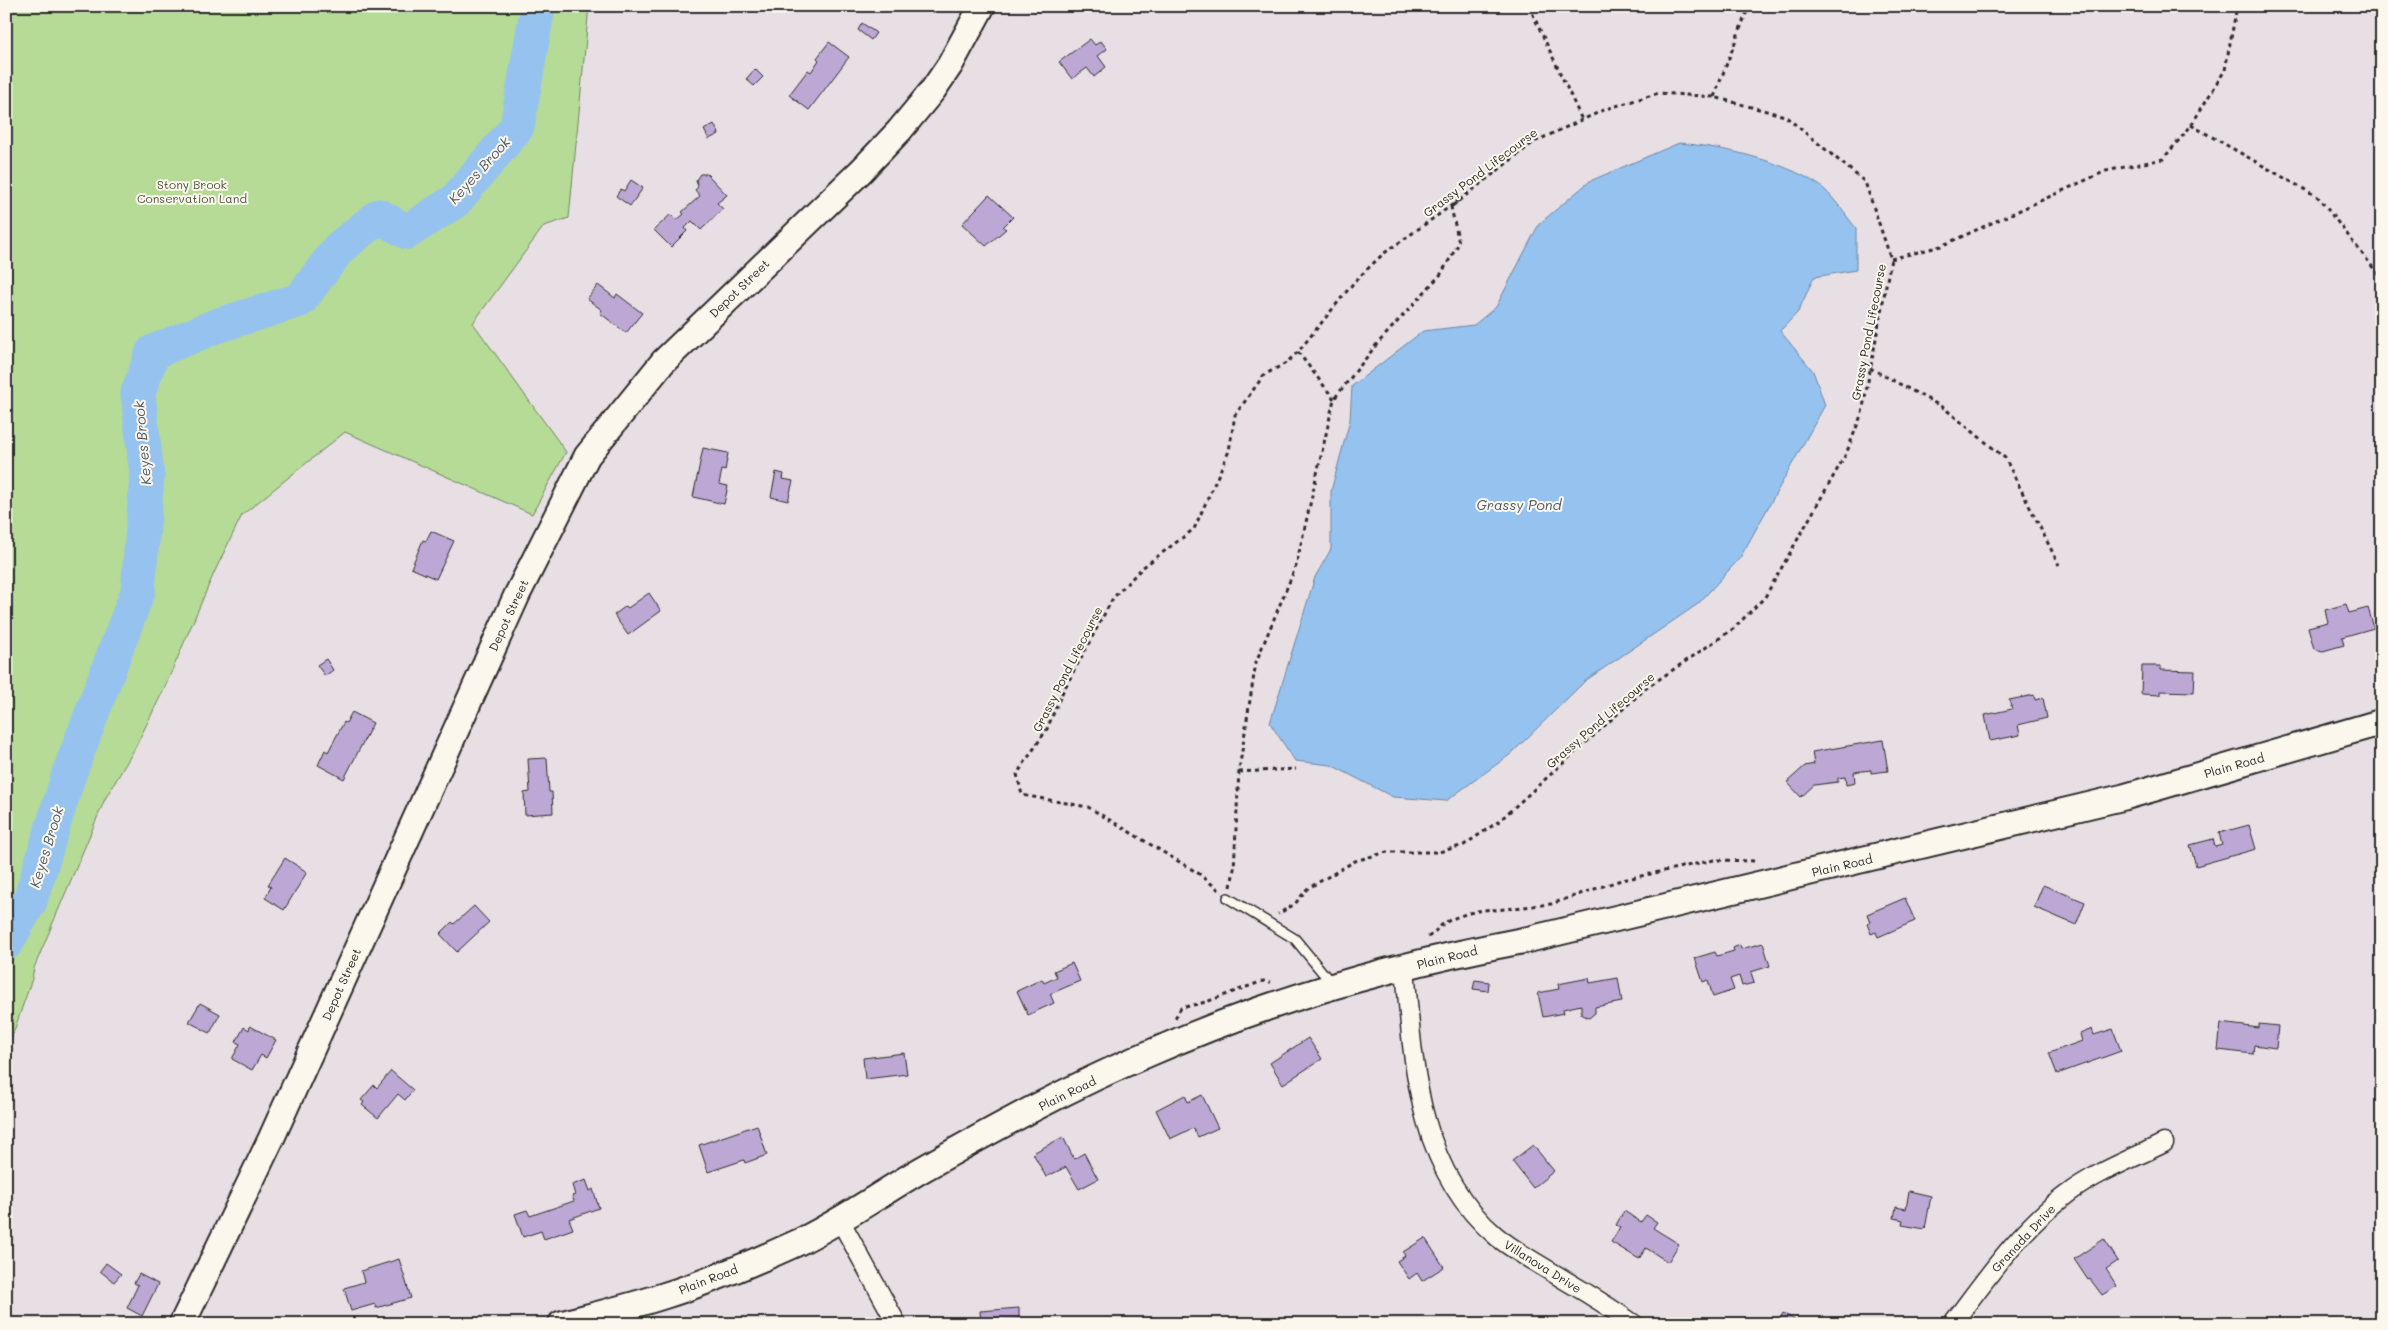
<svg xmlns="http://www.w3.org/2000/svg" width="2388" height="1330" viewBox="0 0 2388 1330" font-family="Mali,sans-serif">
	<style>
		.green { fill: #b5db96; stroke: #708360 }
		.water { fill: #96c2f0; stroke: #6b86a1 }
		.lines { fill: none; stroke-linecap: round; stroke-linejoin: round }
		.river { stroke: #96c2f0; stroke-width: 35 }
		.building { fill: #bda7d5; stroke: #2b2b2b }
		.lane-casing { stroke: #2b2b2b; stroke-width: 12 }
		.street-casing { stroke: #2b2b2b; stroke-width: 21 }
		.secondary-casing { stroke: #2b2b2b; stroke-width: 29 }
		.path { stroke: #2b2b2b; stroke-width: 3; stroke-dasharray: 4 4; stroke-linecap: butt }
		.lane { stroke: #fbf7ec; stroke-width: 9 }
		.street { stroke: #fbf7ec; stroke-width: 18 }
		.secondary { stroke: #fbf7ec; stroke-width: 25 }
		.labels { text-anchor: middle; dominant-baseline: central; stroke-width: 4; stroke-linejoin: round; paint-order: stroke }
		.street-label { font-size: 12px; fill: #2b2b2b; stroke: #fbf7ec }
		.park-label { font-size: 12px; fill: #4e5746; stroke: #fbf7ec }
		.water-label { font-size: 14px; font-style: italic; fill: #4b5866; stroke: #fbf7ec }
	</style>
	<rect width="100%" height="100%" fill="#e8dfe5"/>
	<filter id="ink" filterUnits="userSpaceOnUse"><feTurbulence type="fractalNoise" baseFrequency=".02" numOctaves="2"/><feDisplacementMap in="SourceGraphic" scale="10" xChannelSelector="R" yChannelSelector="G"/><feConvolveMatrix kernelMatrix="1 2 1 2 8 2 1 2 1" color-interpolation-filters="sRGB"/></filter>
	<g filter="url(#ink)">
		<path class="green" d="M6 6H589L569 218 544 226 473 323 566 452 532 514 345 432 242 515 214 573 165 687 134 750 105 799 34 968 32 979 6 1054Z"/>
		<path class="water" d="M1679 143C1723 147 1781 160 1819 185 1831 193 1846 216 1856 228V270L1814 277 1798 312 1780 331 1813 371 1825 405 1740 558 1698 604 1585 681 1511 754 1446 801 1393 797 1331 765 1295 761 1270 723 1315 577 1331 549V491L1350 420 1352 386 1423 331 1474 325 1496 307 1539 224 1590 181Z"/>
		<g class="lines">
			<path class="river" d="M6 943 30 901 69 774 138 591 147 476 138 393 153 352 216 326 300 300 339 248 379 216 407 232 455 201 517 127 538 6"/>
		</g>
		<g class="building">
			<path d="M862 23 876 33 871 40 858 30Z"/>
			<path d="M1090 39 1095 45 1101 41 1107 49 1098 56 1106 67 1094 77 1087 68 1072 79 1059 62Z"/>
			<path d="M829 42 849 57 809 110 789 95 808 70 811 72 819 60 817 58Z"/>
			<path d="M755 69 763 77 754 86 746 79Z"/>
			<path d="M714 124 719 134 709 139 704 130Z"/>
			<path d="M700 174H707L727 195 717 203 723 209 701 230 692 221 685 228 687 231 671 247 654 230 671 214 677 220 684 214 682 212 700 196 695 190 698 187 696 180Z"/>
			<path d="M631 180 643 188 630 206 616 196 621 189 624 191Z"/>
			<path d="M989 195 1013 217 1003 227 1006 229 986 246 962 224Z"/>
			<path d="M598 285 615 298 617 294 642 313 626 333 600 313 602 310 587 299Z"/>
			<path d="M703 448 728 453 725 471 722 470 719 484 728 486 724 504 693 497Z"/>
			<path d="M776 472 784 474 783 479 793 481 788 501 771 497Z"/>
			<path d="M431 531 454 541 436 579 411 568 423 540 426 541Z"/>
			<path d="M649 593 661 611 628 635 614 615 626 606 628 608Z"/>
			<path d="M2346 604 2349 613 2368 608 2374 628 2342 637 2344 645 2323 651 2314 649 2308 627 2328 622 2325 610Z"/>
			<path d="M326 659 333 670 325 676 317 665Z"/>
			<path d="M2142 666H2161V670L2195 671 2194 692 2160 691V695L2141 694Z"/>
			<path d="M2034 695 2035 700 2043 698 2047 718 2018 725 2020 735 1990 741 1985 715 2012 709 2009 700Z"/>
			<path d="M352 712 373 723 344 779 318 765 325 750 328 752 344 722 346 723Z"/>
			<path d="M1883 740 1888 771 1871 773V770L1854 772 1855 783 1846 785 1845 777 1838 778V782L1814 785 1801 797 1787 782 1805 766 1814 764 1812 752Z"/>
			<path d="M547 758 549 792H552L553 813 525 815 524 793 530 792 528 759Z"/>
			<path d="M2249 825 2256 849 2196 866 2190 845 2213 839 2215 847 2222 845 2219 833Z"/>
			<path d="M285 858 307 872 284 910 265 898 271 887 268 885Z"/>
			<path d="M2043 885 2085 902 2076 925 2034 907Z"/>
			<path d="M1905 898 1915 921 1878 937 1876 932 1871 934 1867 924 1870 922 1867 914Z"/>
			<path d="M474 906 489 922 457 952 440 934 452 922 454 924Z"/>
			<path d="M1763 943 1770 966 1751 972 1754 983 1742 986 1739 976 1730 979 1734 990 1713 997 1708 980 1703 982 1695 958 1715 952 1717 956 1734 951 1733 948 1740 945 1741 949Z"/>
			<path d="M1072 963 1080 981 1050 994 1054 1003 1028 1015 1017 991 1042 979 1044 983 1057 977 1054 971Z"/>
			<path d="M1589 978 1590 983 1618 978 1622 1002 1595 1007V1013L1589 1018 1581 1014V1005L1563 1009 1564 1013 1543 1017 1538 993 1559 989 1558 984Z"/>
			<path d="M1475 980 1489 982 1488 991 1473 989Z"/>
			<path d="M200 1003 220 1014 210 1033 189 1022Z"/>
			<path d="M2221 1023 2259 1028V1024L2278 1026 2276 1048 2254 1045 2253 1054 2218 1050Z"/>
			<path d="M250 1026 276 1040 266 1058 261 1055 252 1070 232 1059 240 1044 236 1042 244 1027 249 1030Z"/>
			<path d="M2092 1029 2094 1035 2113 1029 2121 1051 2057 1074 2049 1053 2082 1041 2080 1034Z"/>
			<path d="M1308 1038 1322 1059 1283 1084 1270 1063Z"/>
			<path d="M904 1053 907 1074 865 1079 863 1058Z"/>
			<path d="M391 1071 413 1090 405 1100 398 1094 378 1118 362 1105 364 1102 361 1100 374 1085 377 1088Z"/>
			<path d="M1185 1095 1188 1102 1202 1095 1218 1128 1198 1137 1193 1128 1170 1139 1156 1110Z"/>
			<path d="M757 1125 767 1155 745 1163 744 1160 708 1172 699 1145Z"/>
			<path d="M1063 1137 1074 1159 1084 1153 1098 1179 1079 1189 1066 1167 1046 1177 1033 1153Z"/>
			<path d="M1533 1145 1554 1171 1533 1188 1512 1161Z"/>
			<path d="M586 1180 590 1191 593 1189 599 1208 569 1219 573 1229 544 1239 541 1231 523 1237 515 1214 527 1210 530 1216 574 1201 572 1196 575 1195 572 1185Z"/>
			<path d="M1909 1191 1931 1196 1925 1229 1902 1225 1903 1220 1894 1218 1896 1207 1906 1209Z"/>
			<path d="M1624 1211 1641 1222 1646 1215 1657 1222 1653 1228 1679 1244 1668 1262 1646 1248 1639 1259 1611 1242 1620 1227 1616 1225Z"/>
			<path d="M1425 1238 1444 1267 1422 1281 1417 1273 1409 1279 1397 1261 1405 1256 1403 1252Z"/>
			<path d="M2104 1239 2118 1261 2106 1269 2117 1286 2102 1295 2090 1279 2088 1280 2074 1259Z"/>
			<path d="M399 1259 411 1298 376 1308 375 1304 351 1311 344 1288 364 1282 361 1271Z"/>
			<path d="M106 1263 121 1274 114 1282 100 1271Z"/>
			<path d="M139 1274 158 1284 142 1316 127 1308 138 1285 134 1283Z"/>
			<path d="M1019 1308V1319L1004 1320V1324H981L980 1311Z"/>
			<path d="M1783 1313 1801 1324H1777Z"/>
		</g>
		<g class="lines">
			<g class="lane-casing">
				<path id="lane" d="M1228 898 1295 939 1332 984"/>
			</g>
			<g class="street-casing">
				<g id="street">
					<path d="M1405 967C1413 1063 1417 1169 1496 1236 1517 1253 1541 1265 1563 1279 1587 1293 1611 1308 1634 1324"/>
					<path d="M840 1220 897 1324"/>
					<path d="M1952 1324C1986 1279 2020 1229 2066 1195 2094 1173 2132 1159 2164 1143"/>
				</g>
			</g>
			<g class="secondary-casing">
				<g id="secondary">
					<path d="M182 1324 271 1139 517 595 587 456 663 362 861 171 899 131 933 90 950 65 982 6"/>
					<path d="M561 1324C595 1315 629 1307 663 1296 709 1282 755 1262 799 1242 842 1221 880 1194 921 1170 995 1128 1072 1086 1150 1053 1270 1000 1398 964 1526 940L2124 797 2382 722"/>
				</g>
			</g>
			<g class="path">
				<path d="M1529 6 1582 120"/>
				<path d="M1714 97 1749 6"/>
				<path d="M2191 125 2318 197 2382 279"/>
				<path d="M1891 259 1941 246 2106 171 2163 159 2190 127 2225 70 2237 6"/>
				<path d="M1298 352 1334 399"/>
				<path d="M1870 368 1944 408 2005 458 2059 565"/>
				<path d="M1239 772 1296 769"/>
				<path d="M1231 887 1234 869 1239 770 1256 662 1296 566 1334 399 1377 344 1441 274 1459 243 1451 207"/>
				<path d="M1219 890 1198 873 1088 807 1022 795 1017 774 1047 729 1061 695 1113 598 1142 568 1194 529 1229 451 1235 415 1264 375 1286 363 1298 352 1355 281 1383 254 1462 198 1451 207 1534 142 1606 109 1659 93 1714 97 1785 116 1865 182 1891 259 1862 413 1846 454 1765 597 1733 629 1645 689 1498 822 1464 845 1439 852H1387L1355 861 1307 889 1295 904 1278 914"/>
				<path d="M1428 937C1434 933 1438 928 1443 924 1452 917 1485 907 1496 910L1551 904 1618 881 1714 860 1757 861"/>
				<path d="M1175 1018 1181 1008 1206 1002 1263 981 1271 982"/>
			</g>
			<use href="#lane" class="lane"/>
			<use href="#street" class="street"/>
			<use href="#secondary" class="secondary"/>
		</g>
	</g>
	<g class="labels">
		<g class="street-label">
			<text transform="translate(1480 172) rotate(-37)">Grassy Pond Lifecourse</text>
			<text transform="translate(739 288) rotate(-44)">Depot Street</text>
			<text transform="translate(1868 332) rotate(-79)">Grassy Pond Lifecourse</text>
			<text transform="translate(508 615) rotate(-65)">Depot Street</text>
			<text transform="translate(1067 669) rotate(-63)">Grassy Pond Lifecourse</text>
			<text transform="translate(1600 720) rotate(-41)">Grassy Pond Lifecourse</text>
			<text transform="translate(2234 765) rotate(-16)">Plain Road</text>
			<text transform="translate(1842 865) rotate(-13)">Plain Road</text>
			<text transform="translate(1447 957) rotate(-14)">Plain Road</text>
			<text transform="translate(341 984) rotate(-66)">Depot Street</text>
			<text transform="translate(1067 1093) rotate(-26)">Plain Road</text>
			<text transform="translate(2023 1238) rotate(-47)">Granada Drive</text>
			<text transform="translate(1543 1266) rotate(32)">Villanova Drive</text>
			<text transform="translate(708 1279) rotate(-21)">Plain Road</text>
		</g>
		<g class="park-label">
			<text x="192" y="184">Stony Brook<tspan x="192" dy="14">Conservation Land</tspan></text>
		</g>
		<g class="water-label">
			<text transform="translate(479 170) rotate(-48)">Keyes Brook</text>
			<text transform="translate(142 443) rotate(-95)">Keyes Brook</text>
			<text x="1519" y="504">Grassy Pond</text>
			<text transform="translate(46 847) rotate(-73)">Keyes Brook</text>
		</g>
	</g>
	<rect width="2388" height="1330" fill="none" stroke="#fbf7ec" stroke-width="25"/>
	<rect x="12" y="12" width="2363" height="1305" fill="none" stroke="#2b2b2b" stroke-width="2" filter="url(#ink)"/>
</svg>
